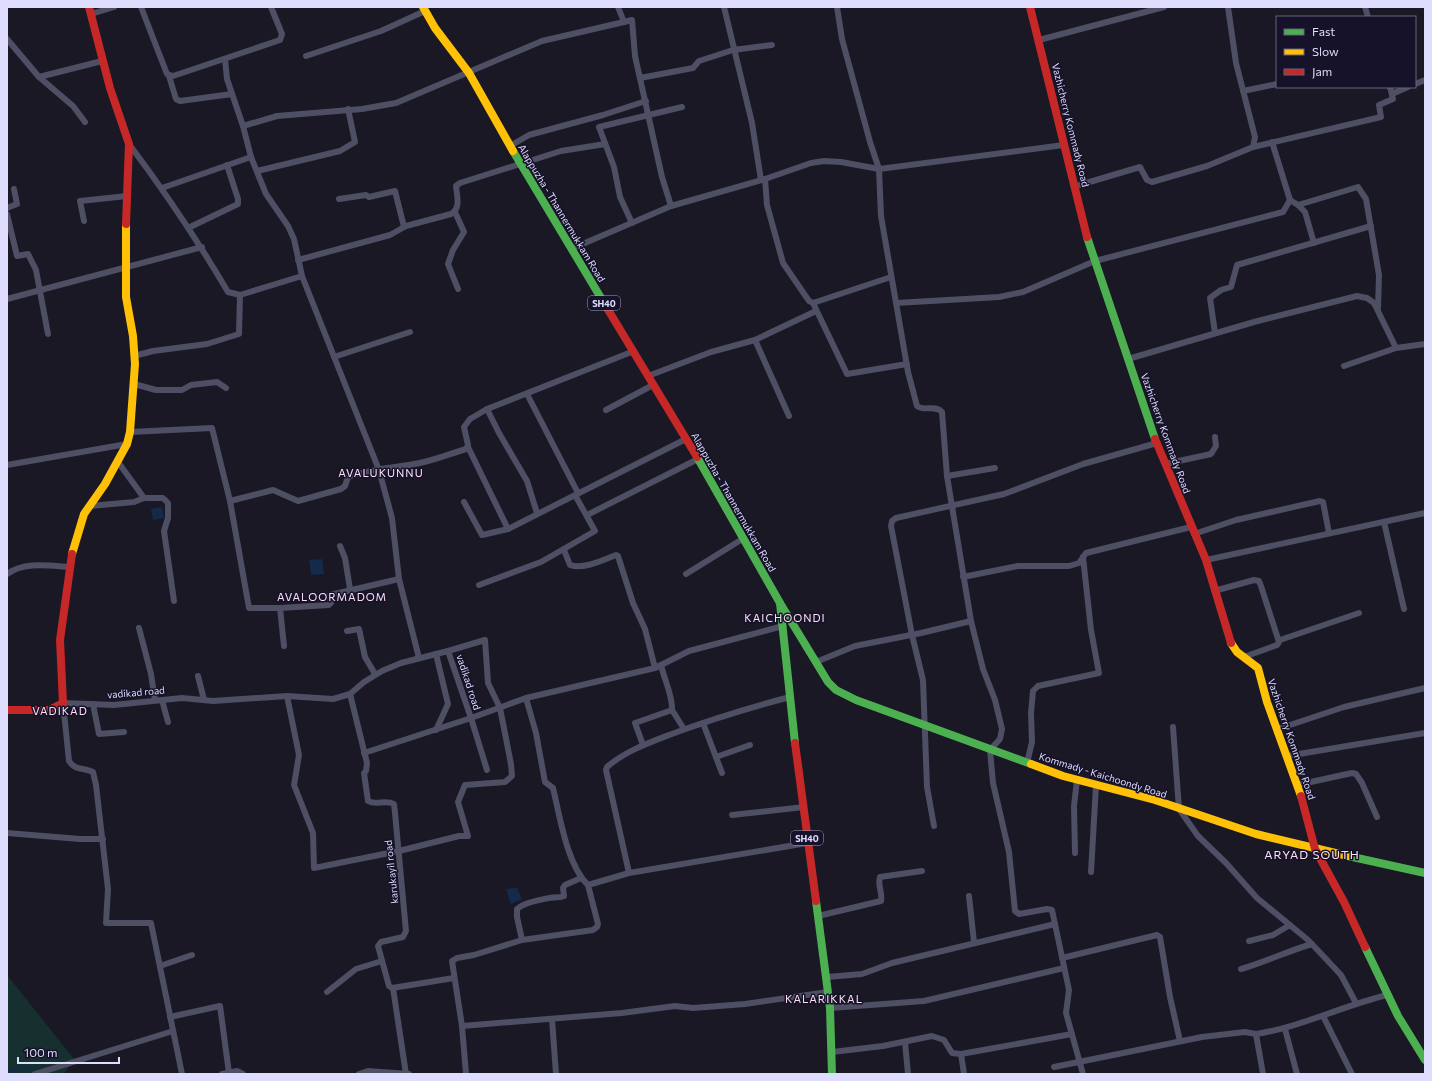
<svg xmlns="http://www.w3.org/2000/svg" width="1432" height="1081" viewBox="0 0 1432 1081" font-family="Commissioner,sans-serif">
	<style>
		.green { fill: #16302f }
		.water { fill: #132a4a }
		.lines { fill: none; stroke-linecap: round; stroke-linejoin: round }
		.stream { stroke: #132a4a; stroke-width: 2 }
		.street { stroke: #4e4e64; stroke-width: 6 }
		.fast { stroke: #4caf50; stroke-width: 8 }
		.slow { stroke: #ffc107; stroke-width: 8 }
		.jam { stroke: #c62828; stroke-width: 8 }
		.labels { text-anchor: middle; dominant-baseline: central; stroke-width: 3; stroke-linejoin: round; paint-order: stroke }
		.shield { fill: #15122a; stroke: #a2a0be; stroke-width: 1 }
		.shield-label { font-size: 9px; font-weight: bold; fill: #dfddfd }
		.street-label { font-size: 10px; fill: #dfddfd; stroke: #15122a }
		.neighbourhood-label { font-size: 11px; letter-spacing: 1px; fill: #fddff4; stroke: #15122a }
		.quarter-label { font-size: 12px; letter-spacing: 1px; fill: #fddff4; stroke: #15122a }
	</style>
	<rect width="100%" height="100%" fill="#191824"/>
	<path class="green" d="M7 975 74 1059 64 1074H7Z"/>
	<g class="water">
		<path d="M162 507 164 518 153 520 151 509Z"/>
		<path d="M322 559 324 574 311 575 309 560Z"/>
		<path d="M517 888 522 899 511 904 506 889Z"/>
	</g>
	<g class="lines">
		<path class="stream" d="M7 1072 35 1067"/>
		<g class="street">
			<path d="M141 7 167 74 173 76 280 40 282 34 271 7"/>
			<path d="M618 7 624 22 632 20 635 56 662 177 671 206"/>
			<path d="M724 7 752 123 761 180"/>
			<path d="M837 7 842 39 870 142 879 169 881 216 908 372 917 406C924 412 935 404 942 412L947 476 971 621 983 669 995 700 1002 729 1000 739 990 750 993 783 1009 852 1015 911 1019 914 1047 909 1052 910 1069 990 1066 1013 1083 1074"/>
			<path d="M1365 7 1368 17"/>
			<path d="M91 14 114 7"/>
			<path d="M7 39 39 77 73 106 85 122"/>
			<path d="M1039 40 1164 7"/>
			<path d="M306 56 381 31 425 11"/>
			<path d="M225 59 227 79 243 126"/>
			<path d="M169 76 176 99 180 101 232 94"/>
			<path d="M39 77 102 61"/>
			<path d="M640 78 693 68 699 61 733 50 772 45"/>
			<path d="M1415 84 1425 80"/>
			<path d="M1243 91 1277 84"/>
			<path d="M1392 94 1408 87"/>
			<path d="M1272 142 1290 200 1298 205 1358 187 1366 199 1379 275 1378 308"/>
			<path d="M129 144C165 192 198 241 228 292L240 295 302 276"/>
			<path d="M510 146 529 135 603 115 646 101"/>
			<path d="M1253 147 1381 117 1379 105 1393 99 1390 87"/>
			<path d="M257 171 340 151 355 142 348 109"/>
			<path d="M765 179 767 205 783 263 809 301 813 303"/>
			<path d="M1076 186 1140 167 1147 180 1152 182 1207 166 1253 147 1255 137 1236 63 1228 7"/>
			<path d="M162 188 251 157"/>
			<path d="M339 199 366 195 369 197 395 191 404 227"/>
			<path d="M1298 205 1305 212 1314 243"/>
			<path d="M7 208 17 204 14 189"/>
			<path d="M455 212 464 232 453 250 448 264 458 289"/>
			<path d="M7 214 17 256 28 254 36 270 48 334"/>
			<path d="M84 221 80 201 127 196"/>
			<path d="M632 223 620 197 614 167 599 127 682 107"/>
			<path d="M188 228 238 204V199L227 165"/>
			<path d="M571 249 671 206 765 179 811 163 824 161 841 162 879 169 1064 145"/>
			<path d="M298 260 390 235 406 226 451 214C461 208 457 197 456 186L460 183 561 151 605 144"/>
			<path d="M891 277 813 303 847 374 907 364"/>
			<path d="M7 299 202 247"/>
			<path d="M896 303 999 297 1023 292 1095 261 1283 212 1290 200"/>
			<path d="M1215 333 1210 298 1221 290 1231 287 1237 265 1371 226"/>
			<path d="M755 340 789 416"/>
			<path d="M134 356 153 351 207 344 239 334 240 295"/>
			<path d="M334 357 410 332"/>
			<path d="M1128 359 1254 322 1357 296 1367 298 1374 303 1396 348"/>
			<path d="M1344 366 1396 348 1425 344"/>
			<path d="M648 376 711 352 755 340 816 311"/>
			<path d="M134 384 156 390H182L191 385 217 382 226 388"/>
			<path d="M527 394 578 493"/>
			<path d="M487 409 499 433 527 481 537 513"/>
			<path d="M606 410 653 385"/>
			<path d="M130 432 212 428 230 501 249 608H280"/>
			<path d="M468 447 508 529 686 439"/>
			<path d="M118 462 144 498"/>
			<path d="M1165 464 1211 454 1216 446 1215 437"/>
			<path d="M7 465 127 444"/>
			<path d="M947 476 995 468"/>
			<path d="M230 501 273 490 298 501 341 489 345 486 348 477C372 468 399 468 424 462 438 459 452 453 466 449L468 445 464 427 470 419 487 409 634 351"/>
			<path d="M464 502 482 535 508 529"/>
			<path d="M90 506 134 502 144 498H163L168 503V518L164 531 174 601"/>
			<path d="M587 515 698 459"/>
			<path d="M1384 522 1404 609"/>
			<path d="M1194 534 1236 520 1320 501 1323 502 1329 533"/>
			<path d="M340 546 345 558 350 589"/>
			<path d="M564 550 570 565C583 570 603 560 616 555L618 556 633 603 645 629 655 668"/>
			<path d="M1206 560 1425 513"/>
			<path d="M7 574C25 561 50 566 70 567"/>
			<path d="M686 574 744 538"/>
			<path d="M963 577 1018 566H1069L1079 563 1086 553 1191 527"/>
			<path d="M479 585 541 562 595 531 575 495"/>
			<path d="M1214 591 1254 580 1259 581 1261 586 1279 642 1277 645 1244 657"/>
			<path d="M139 628 151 674 155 700"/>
			<path d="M347 631 359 629 365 657 375 674"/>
			<path d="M1280 640 1359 613"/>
			<path d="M284 646 280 608 329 605 331 603 330 595 399 579"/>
			<path d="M436 654 448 704 436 730"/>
			<path d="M419 658 399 579 392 518 379 470 302 276 294 239 288 226 266 194 251 157 243 126 277 116 362 109 396 103 542 41 624 22"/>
			<path d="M816 662 855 646 921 633 971 621"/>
			<path d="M198 676 204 700"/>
			<path d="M350 694 367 763 366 771 364 773 368 801C376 806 385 799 394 804L395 813 406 931 403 937 381 942 378 946 389 986 392 988 454 978"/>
			<path d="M287 696 299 755 294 785 313 833 314 868 399 851 459 836H468L458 802 465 785 505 782 512 776 511 764 500 708 488 683 485 640 448 651"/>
			<path d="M526 698 536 733 545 782 553 788C560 817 567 865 588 885L629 873 807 843"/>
			<path d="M162 700 168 722"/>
			<path d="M93 704 99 734 124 732"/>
			<path d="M672 710 684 729"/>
			<path d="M703 723 722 773"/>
			<path d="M1173 727 1179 809 1198 836 1226 863 1257 898 1308 940 1327 960 1341 975 1356 1003"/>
			<path d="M1278 729 1344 707 1425 688"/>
			<path d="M643 745 635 723 672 710C673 696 664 679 661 665"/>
			<path d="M364 753 471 718 487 770"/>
			<path d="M1287 756 1425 733"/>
			<path d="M716 757 750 745"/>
			<path d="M1027 763 1032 742 1031 713 1033 691 1038 686 1099 673 1091 630 1083 557"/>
			<path d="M1297 785 1352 773 1356 774 1362 783 1377 817"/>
			<path d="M732 815 804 807"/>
			<path d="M934 826 927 787 923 680 912 635 891 526 892 521 896 518 1004 494 1083 464 1157 443"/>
			<path d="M7 833 80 839H103"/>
			<path d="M1075 853 1074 806 1077 780"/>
			<path d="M1091 872 1096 785"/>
			<path d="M629 873 606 770 607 767C624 752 648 743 669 735 709 720 748 708 790 697"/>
			<path d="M969 896 974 942"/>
			<path d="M818 916 881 901C883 893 877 885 880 877L922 871"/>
			<path d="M522 940 517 917V909C524 902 551 897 561 897L564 896 563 888 565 885 581 878"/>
			<path d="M1249 941 1273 935 1290 925"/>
			<path d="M1062 958 1157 935 1160 937 1170 997 1180 1041"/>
			<path d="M160 966 192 955"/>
			<path d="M1241 969C1265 962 1288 951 1312 944"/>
			<path d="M827 977 862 974 892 963 1055 924"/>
			<path d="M393 988 406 1074"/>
			<path d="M327 992 356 969 382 961"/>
			<path d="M830 1008 924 1001 1064 968"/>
			<path d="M1323 1016 1352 1074"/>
			<path d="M170 1017 220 1006 229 1073"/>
			<path d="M552 1019 556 1074"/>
			<path d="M462 1026 622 1013 675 1006 693 1008 745 1004 828 992"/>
			<path d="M1285 1029 1297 1074"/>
			<path d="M1256 1034C1301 1027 1342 1006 1387 995"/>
			<path d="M905 1042 908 1074"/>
			<path d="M832 1052 883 1046 932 1036 944 1040 952 1053 961 1054 1072 1034"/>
			<path d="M961 1054 964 1074"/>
			<path d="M1054 1067 1202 1037 1245 1032 1256 1034 1263 1074"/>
			<path d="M35 1074 173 1031"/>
			<path d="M182 1074 151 923H106L108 889 96 785 93 772C84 767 75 771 69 761L63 703 114 705 182 698 213 701 287 696 333 699 350 694 364 682 382 671 401 663 448 651 471 718 526 698 655 668 689 651 783 626"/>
			<path d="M222 1074 237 1071 243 1074"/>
			<path d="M359 1074 368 1071 409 1074"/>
			<path d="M466 1074 462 1026 452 961 457 958 474 955 522 940 593 930 597 927 598 924 588 885"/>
		</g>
		<g class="fast">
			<path d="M513 151 607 308"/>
			<path d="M1087 237 1155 439"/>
			<path d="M697 457 780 603 795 743"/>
			<path d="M780 603 828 682 836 690 856 700 1031 764"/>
			<path d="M1348 856 1425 873"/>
			<path d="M816 901 830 1008 832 1074"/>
			<path d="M1365 947 1398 1016 1425 1060"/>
		</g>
		<g class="slow">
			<path d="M423 7 435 28 469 73 513 151"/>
			<path d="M72 554 84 514 105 484 127 444 130 432 135 364 133 336 126 297V224"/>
			<path d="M1231 643 1237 652 1258 668 1267 702 1301 796"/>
			<path d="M1031 764 1063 776 1155 800 1256 834 1348 856"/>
		</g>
		<g class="jam">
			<path d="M89 7 110 88 129 144 126 224"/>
			<path d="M1030 7 1087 237"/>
			<path d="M607 308 697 457"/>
			<path d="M1155 439 1206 560 1231 643"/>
			<path d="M7 710H49L63 703 60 640 72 554"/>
			<path d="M795 743 816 901"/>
			<path d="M1301 796 1315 849 1344 902 1365 947"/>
		</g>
	</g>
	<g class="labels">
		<g class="shield">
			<rect x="588" y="296" width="32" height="14" rx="3"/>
			<rect x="791" y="831" width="32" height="14" rx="3"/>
		</g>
		<g class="shield-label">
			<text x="604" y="303">SH40</text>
			<text x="807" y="838">SH40</text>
		</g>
		<g class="street-label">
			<text transform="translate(1071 125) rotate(76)">Vazhicherry Kommady Road</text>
			<text transform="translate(562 213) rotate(59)">Alappuzha - Thannermukkam Road</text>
			<text transform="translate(1166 433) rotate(70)">Vazhicherry Kommady Road</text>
			<text transform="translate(734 502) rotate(60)">Alappuzha - Thannermukkam Road</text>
			<text transform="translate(469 682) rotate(72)">vadikad road</text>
			<text transform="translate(136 692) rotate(-5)">vadikad road</text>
			<text transform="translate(1292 739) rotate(71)">Vazhicherry Kommady Road</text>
			<text transform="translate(1103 775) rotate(17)">Kommady - Kaichoondy Road</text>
			<text transform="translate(391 872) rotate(-96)">karukayil road</text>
		</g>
		<g class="neighbourhood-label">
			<text x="381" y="472">AVALUKUNNU</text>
			<text x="332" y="596">AVALOORMADOM</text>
			<text x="785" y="617">KAICHOONDI</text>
			<text x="60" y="710">VADIKAD</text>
			<text x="824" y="998">KALARIKKAL</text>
		</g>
		<g class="quarter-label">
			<text x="1312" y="854">ARYAD SOUTH</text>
		</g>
	</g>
	<rect width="1432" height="1081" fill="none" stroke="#dfddfd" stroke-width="16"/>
	<rect x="1276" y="16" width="140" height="72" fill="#15122a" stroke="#66637e"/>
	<rect x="1284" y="29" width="20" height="6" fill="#4caf50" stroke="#66637e"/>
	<text x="1312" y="36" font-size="12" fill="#dfddfd">Fast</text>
	<rect x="1284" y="49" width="20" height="6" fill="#ffc107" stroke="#66637e"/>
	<text x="1312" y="56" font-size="12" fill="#dfddfd">Slow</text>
	<rect x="1284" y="69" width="20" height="6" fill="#c62828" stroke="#66637e"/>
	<text x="1312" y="76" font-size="12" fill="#dfddfd">Jam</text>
	<path d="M18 1057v6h101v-6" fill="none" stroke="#dfddfd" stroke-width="2"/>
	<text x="24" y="1057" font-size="12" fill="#dfddfd" stroke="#15122a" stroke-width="3" paint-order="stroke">100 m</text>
</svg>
